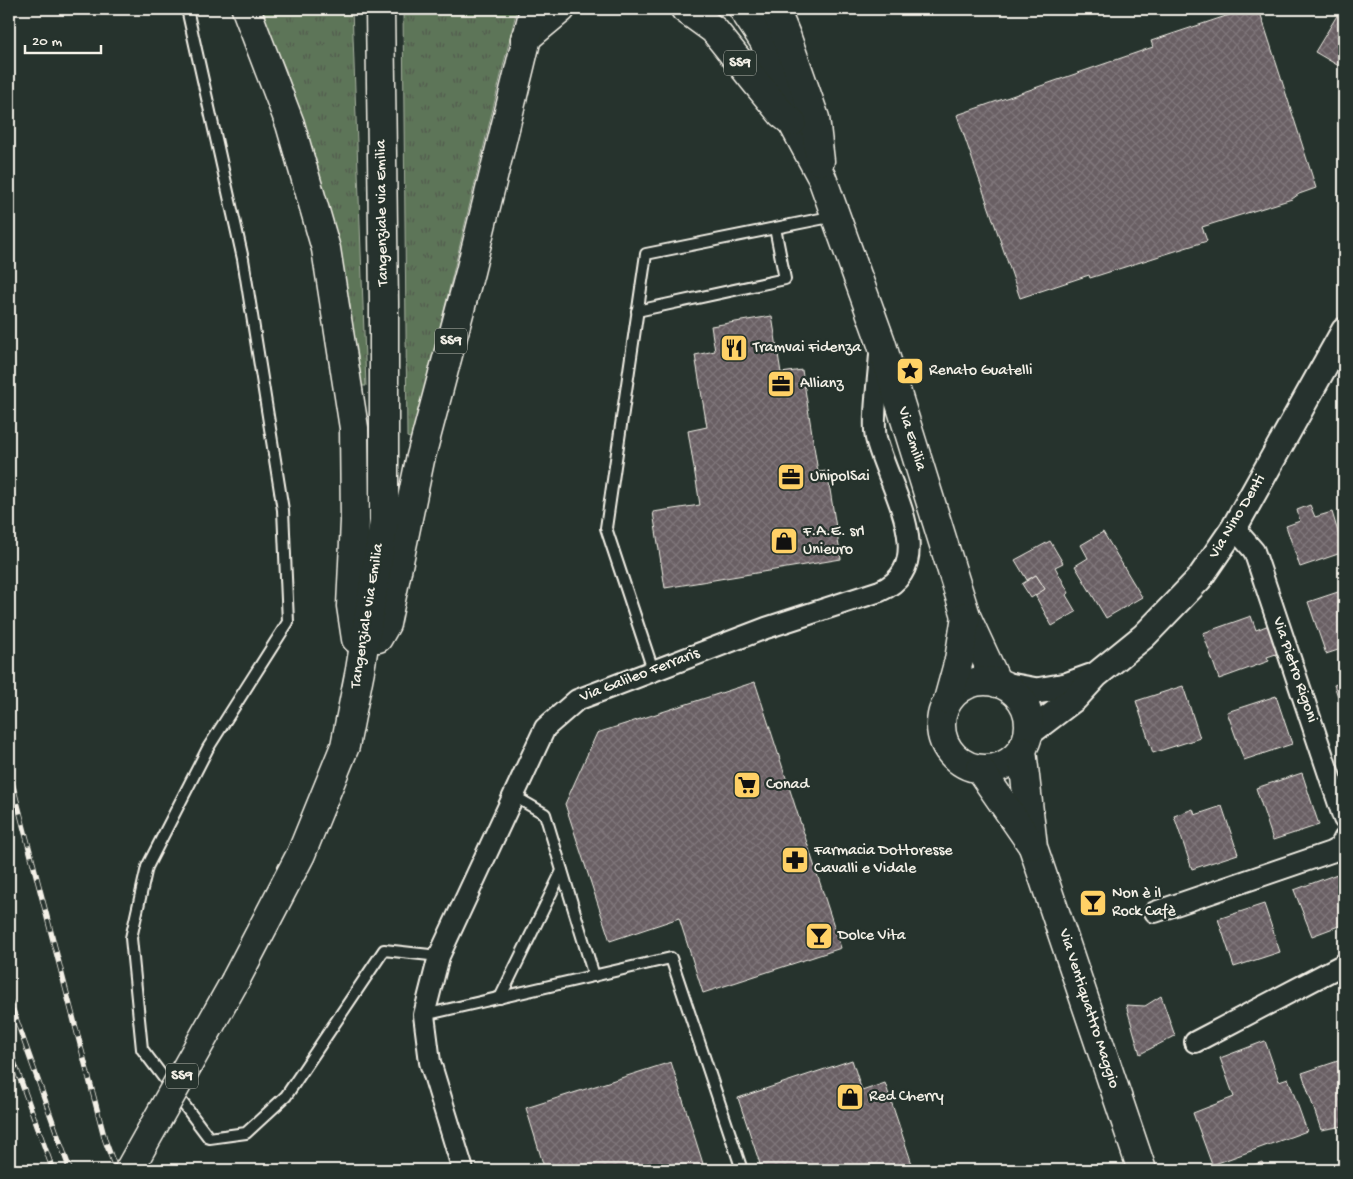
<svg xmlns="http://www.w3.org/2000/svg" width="1353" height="1179" viewBox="0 0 1353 1179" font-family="'Gochi Hand',sans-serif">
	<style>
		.grass { fill: url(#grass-tufts); stroke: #a8b2a0 }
		.building { fill: url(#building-cross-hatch); stroke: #f4f1e8 }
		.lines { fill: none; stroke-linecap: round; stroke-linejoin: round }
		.service-casing { stroke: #f4f1e8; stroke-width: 14 }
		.minor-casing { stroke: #f4f1e8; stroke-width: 24 }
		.tertiary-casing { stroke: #f4f1e8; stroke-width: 29 }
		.secondary-casing { stroke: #f4f1e8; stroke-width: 31 }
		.primary-casing { stroke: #f4f1e8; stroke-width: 31 }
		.service { stroke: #26332d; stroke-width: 10 }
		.minor { stroke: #26332d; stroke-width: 20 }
		.tertiary { stroke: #26332d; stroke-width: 25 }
		.secondary { stroke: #26332d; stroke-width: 28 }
		.primary { stroke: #26332d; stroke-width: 28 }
		.rail-casing { stroke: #f4f1e8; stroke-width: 5.5 }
		.rail { stroke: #26332d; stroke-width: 4; stroke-dasharray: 11; stroke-linecap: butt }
		.primary-bridge-casing { stroke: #f4f1e8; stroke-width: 31; stroke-linecap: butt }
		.primary-bridge { stroke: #26332d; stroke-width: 28 }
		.labels { text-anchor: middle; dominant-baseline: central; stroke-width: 4.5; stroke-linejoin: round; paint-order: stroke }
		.shield { fill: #26332d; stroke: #b6b8b0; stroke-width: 1 }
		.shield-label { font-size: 15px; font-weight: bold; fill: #f4f1e8 }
		.street-label { font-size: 16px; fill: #f4f1e8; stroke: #26332d }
		.poi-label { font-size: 16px; fill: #f4f1e8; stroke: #26332d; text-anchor: start }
	</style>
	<defs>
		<pattern id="grass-tufts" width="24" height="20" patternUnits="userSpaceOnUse" patternTransform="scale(1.25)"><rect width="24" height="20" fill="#5d7458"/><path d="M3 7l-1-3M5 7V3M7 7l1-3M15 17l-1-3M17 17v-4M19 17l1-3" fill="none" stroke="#525c4e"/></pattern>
		<pattern id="building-cross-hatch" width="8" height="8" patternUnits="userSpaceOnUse" patternTransform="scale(1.25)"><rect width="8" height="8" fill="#695f64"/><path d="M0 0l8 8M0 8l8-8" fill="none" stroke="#7f767a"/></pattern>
	</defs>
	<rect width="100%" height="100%" fill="#26332d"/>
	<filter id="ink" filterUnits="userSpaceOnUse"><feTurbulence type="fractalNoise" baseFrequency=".02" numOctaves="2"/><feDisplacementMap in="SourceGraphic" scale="10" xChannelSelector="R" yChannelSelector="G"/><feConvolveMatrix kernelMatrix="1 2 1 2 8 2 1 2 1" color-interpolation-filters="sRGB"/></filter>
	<g filter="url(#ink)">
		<g class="grass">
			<path d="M259 9H352L366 386H359L334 230 286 70Z"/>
			<path d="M403 9H517L413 439 407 437Z"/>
		</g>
		<g class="building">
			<path d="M1247 9H1259L1316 188 1299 194 1292 199 1202 227 1207 241 1090 278 1089 275 1020 298 957 115 1153 47 1151 41Z"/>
			<path d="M1341 9H1344V69L1315 52Z"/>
			<path d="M772 316 781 373 802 370 818 472 827 471 841 559 665 588 653 512 700 505 688 431 707 427 695 355 715 351 711 326Z"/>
			<path d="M1310 505 1315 517 1332 512 1344 552 1300 567 1286 526 1300 521 1297 510Z"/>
			<path d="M1103 532 1142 597 1106 618 1075 566 1088 558 1081 545Z"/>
			<path d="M1050 541 1063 563 1055 567 1069 593 1066 595 1076 612 1052 626 1035 595 1045 589 1036 575 1027 580 1015 560Z"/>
			<path d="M1036 575 1045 589 1031 598 1022 584Z"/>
			<path d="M1344 590V648L1326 654 1308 602Z"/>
			<path d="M1251 616 1256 630 1269 625 1279 653 1267 657 1269 661 1219 679 1203 633Z"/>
			<path d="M1344 681V714L1334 685Z"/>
			<path d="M755 682 841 948 703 993 679 918 610 941 565 804 597 733Z"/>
			<path d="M1183 686 1200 738 1153 753 1136 701Z"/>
			<path d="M1276 696 1292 744 1244 760 1227 712Z"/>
			<path d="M1302 773 1319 825 1273 840 1256 788Z"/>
			<path d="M1222 806 1238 854 1192 869 1174 816 1193 809 1195 815Z"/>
			<path d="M1337 874 1344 893V924L1312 936 1294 890Z"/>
			<path d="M1264 904 1280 952 1234 967 1218 919Z"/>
			<path d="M1161 996 1175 1036 1140 1054 1126 1005 1145 1006Z"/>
			<path d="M1265 1041 1279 1081 1288 1078 1307 1131 1212 1165 1193 1113 1234 1097 1220 1058Z"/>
			<path d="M1344 1059V1126L1321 1130 1302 1073Z"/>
			<path d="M852 1060 862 1091 885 1083 914 1170H762L738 1098Z"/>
			<path d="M671 1062 705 1170H545L526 1108Z"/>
			<path d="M1262 1162 1266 1170H1241Z"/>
		</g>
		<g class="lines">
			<g class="service-casing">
				<g id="service">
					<path d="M187 9 243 259 283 510 288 622 208 748 147 867 131 938 142 1049 209 1138 246 1133 286 1096 384 950 439 956"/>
					<path d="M637 311 785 279 775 228"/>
					<path d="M653 670 606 528 646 254 835 216"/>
					<path d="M514 796 545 814 594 976"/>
					<path d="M500 998 562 871"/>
					<path d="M424 1015 671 958 742 1170"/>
				</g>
			</g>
			<g class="minor-casing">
				<g id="minor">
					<path d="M1234 528 1254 551 1344 819"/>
					<path d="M1155 912 1331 852 1340 847 1344 839"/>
					<path d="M1195 1042 1344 964"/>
					<path d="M463 1170 430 1062 424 1015 439 956 545 728 577 700 766 628 880 591C942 564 886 482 876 438 872 422 879 373 880 354"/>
				</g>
			</g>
			<g class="tertiary-casing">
				<g id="tertiary">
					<path d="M1004 685 1037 691 1066 686 1091 677"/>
					<path d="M1029 733 1075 698 1096 675 1144 636 1199 579 1234 528 1344 331"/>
				</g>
			</g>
			<g class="secondary-casing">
				<g id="secondary">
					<path d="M743 9 764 41 792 122 822 178 881 342 966 616 997 683"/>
					<path d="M775 9 787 38 815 118 820 161"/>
					<circle cx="985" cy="725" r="44"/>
					<path d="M948 700 959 660 966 616"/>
					<path d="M1022 750 1033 847 1142 1170"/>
					<path d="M980 770 1032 845"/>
				</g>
			</g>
			<g class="primary-casing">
				<g id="primary">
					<path d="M246 9 290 124 326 249 354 428 355 521 351 606 356 639"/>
					<path d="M685 9 714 30 754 80 782 114 792 122"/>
					<path d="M525 39 561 9"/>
					<path d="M378 638 386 624 420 460 470 272 534 9"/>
					<path d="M235 981 301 854 345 746 360 670 384 522V303L380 9"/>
				</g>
			</g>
			<use href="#service" class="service"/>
			<use href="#minor" class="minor"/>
			<use href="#tertiary" class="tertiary"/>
			<use href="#secondary" class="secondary"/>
			<use href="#primary" class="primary"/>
			<g class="rail-casing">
				<g id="rail">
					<path d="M9 771 105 1140 116 1170"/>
					<path d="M9 999 70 1170"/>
					<path d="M9 1048 53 1170"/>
				</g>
			</g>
			<use href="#rail" class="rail"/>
			<g class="primary-bridge-casing">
				<path id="primary-bridge" d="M129 1170 235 981"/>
			</g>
			<use href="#primary-bridge" class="primary-bridge"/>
		</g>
	</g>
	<defs>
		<g id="restaurant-square" transform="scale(1.4375)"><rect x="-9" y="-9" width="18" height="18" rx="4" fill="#ffd166" stroke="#26332d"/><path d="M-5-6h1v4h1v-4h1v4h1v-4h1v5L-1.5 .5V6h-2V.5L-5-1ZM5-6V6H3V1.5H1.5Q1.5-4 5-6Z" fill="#111"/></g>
		<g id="sight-square" transform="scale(1.4375)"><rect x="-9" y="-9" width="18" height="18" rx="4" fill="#ffd166" stroke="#26332d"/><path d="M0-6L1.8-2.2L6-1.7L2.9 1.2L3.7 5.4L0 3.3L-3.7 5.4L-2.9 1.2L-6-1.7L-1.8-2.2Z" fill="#111"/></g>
		<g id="office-square" transform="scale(1.4375)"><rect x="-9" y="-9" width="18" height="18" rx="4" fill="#ffd166" stroke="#26332d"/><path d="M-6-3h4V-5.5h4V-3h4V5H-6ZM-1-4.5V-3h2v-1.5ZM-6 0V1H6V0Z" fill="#111"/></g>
		<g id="shop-square" transform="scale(1.4375)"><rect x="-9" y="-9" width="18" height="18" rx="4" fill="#ffd166" stroke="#26332d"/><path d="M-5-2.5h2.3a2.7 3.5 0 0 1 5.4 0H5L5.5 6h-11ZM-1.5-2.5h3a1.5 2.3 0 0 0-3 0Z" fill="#111"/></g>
		<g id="supermarket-square" transform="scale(1.4375)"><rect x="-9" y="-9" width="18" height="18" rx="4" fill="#ffd166" stroke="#26332d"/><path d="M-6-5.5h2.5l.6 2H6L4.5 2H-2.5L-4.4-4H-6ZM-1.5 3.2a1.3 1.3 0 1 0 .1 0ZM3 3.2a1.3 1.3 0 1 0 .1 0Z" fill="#111"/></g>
		<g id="pharmacy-square" transform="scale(1.4375)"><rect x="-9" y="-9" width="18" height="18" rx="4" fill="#ffd166" stroke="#26332d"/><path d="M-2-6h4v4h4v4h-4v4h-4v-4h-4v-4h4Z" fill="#111"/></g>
		<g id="bar-square" transform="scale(1.4375)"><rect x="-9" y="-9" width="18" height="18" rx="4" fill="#ffd166" stroke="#26332d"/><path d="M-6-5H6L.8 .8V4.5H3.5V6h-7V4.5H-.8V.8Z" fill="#111"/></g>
	</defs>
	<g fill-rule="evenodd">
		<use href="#restaurant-square" x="734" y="348"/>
		<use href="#sight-square" x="910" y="371"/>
		<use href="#office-square" x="781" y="384"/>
		<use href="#office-square" x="791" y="477"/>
		<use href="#shop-square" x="784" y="541"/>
		<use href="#supermarket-square" x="747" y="785"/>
		<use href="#pharmacy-square" x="795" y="860"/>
		<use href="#bar-square" x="1093" y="903"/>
		<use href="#bar-square" x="819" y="936"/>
		<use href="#shop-square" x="850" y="1097"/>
	</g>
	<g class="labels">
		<g class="shield">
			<rect x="724" y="50.5" width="32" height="25" rx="4"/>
			<rect x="435" y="328.5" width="32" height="25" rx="4"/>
			<rect x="166" y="1063.5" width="32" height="25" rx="4"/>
		</g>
		<g class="shield-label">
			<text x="740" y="63">SS9</text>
			<text x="451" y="341">SS9</text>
			<text x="182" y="1076">SS9</text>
		</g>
		<g class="street-label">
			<text transform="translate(383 213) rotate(-91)">Tangenziale via Emilia</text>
			<text transform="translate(911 439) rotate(73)">Via Emilia</text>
			<text transform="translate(1238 517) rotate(-59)">Via Nino Denti</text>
			<text transform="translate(368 616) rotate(-81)">Tangenziale via Emilia</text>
			<text transform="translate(1294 670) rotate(71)">Via Pietro Rigoni</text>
			<text transform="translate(640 676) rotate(-21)">Via Galileo Ferraris</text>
			<text transform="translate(1088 1009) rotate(72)">Via Ventiquattro Maggio</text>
		</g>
		<g class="poi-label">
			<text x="753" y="348">Tramvai Fidenza</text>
			<text x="929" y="371">Renato Guatelli</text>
			<text x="800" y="384">Allianz</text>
			<text x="810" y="477">UnipolSai</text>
			<text x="803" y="532">F.A.E. srl<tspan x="803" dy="18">Unieuro</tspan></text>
			<text x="766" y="785">Conad</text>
			<text x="814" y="851">Farmacia Dottoresse<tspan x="814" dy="18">Cavalli e Vidale</tspan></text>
			<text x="1112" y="894">Non è il<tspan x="1112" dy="18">Rock Cafè</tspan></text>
			<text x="838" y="936">Dolce Vita</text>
			<text x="869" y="1097">Red Cherry</text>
		</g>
	</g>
	<rect width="1353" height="1179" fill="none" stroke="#26332d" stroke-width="30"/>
	<rect x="15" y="15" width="1323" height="1149" fill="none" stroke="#f4f1e8" stroke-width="2" filter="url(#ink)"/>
	<path d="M25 45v8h76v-8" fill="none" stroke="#f4f1e8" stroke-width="2.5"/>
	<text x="32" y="45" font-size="15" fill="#f4f1e8" stroke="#26332d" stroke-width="4" paint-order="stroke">20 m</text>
</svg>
